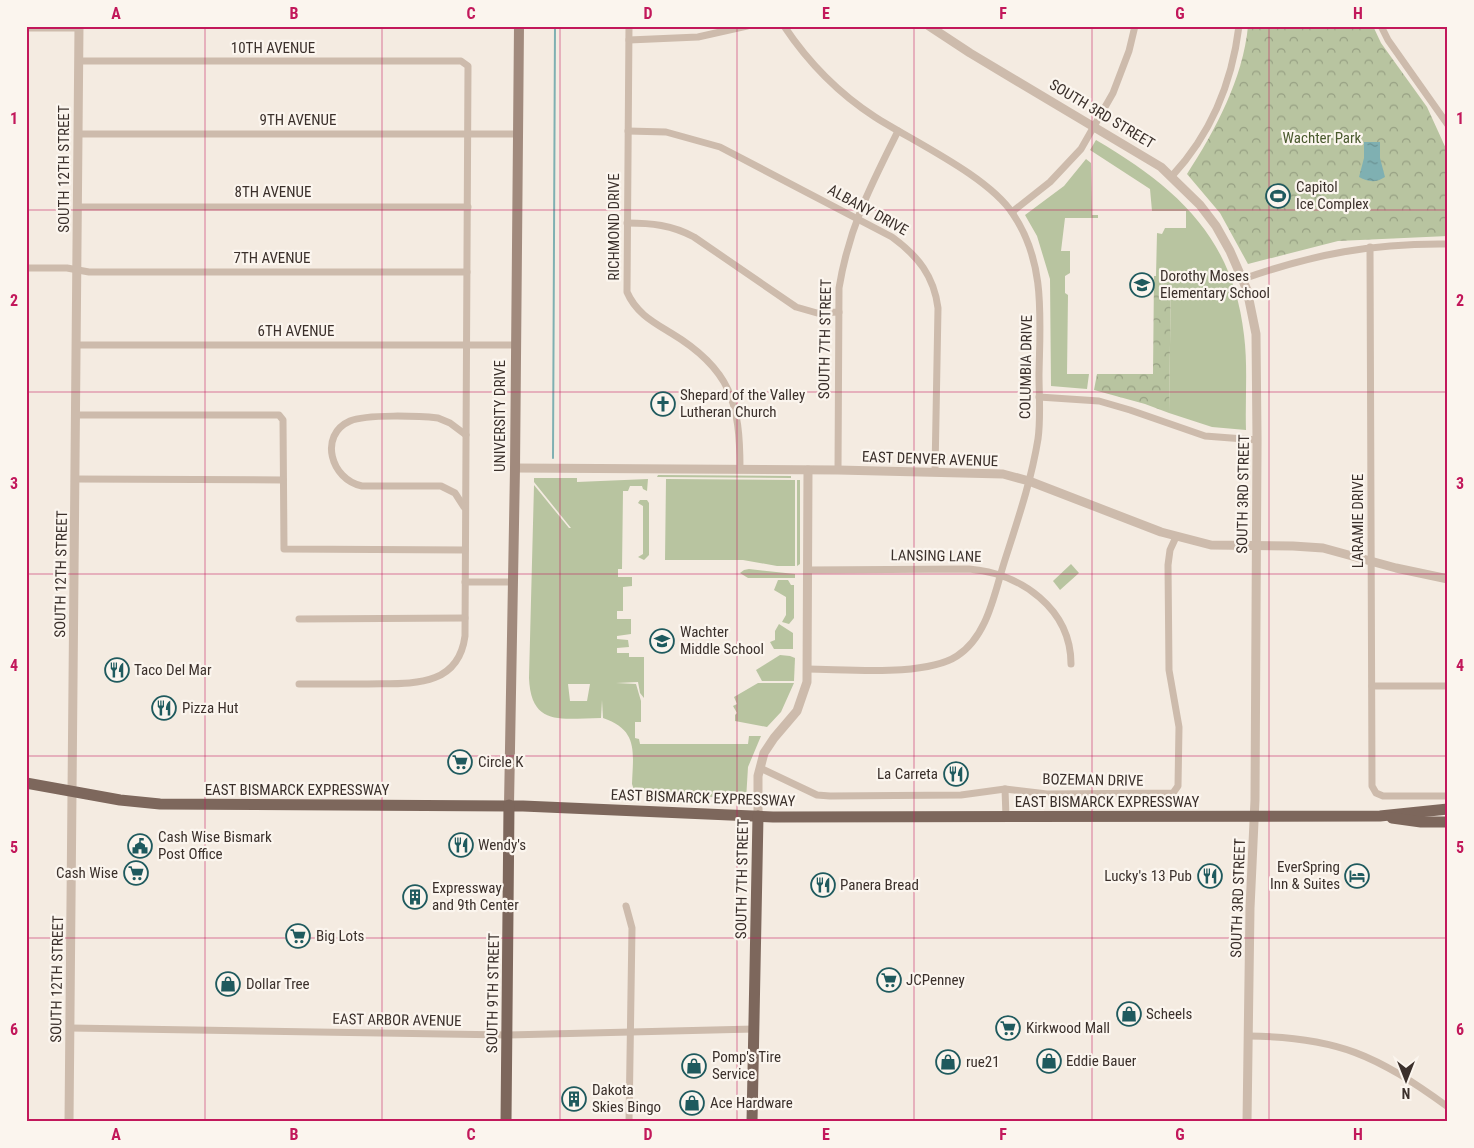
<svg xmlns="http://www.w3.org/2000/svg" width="1474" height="1148" viewBox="0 0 1474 1148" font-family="'Roboto Condensed',sans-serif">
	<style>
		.grass { fill: #b8c4a0; fill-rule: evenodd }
		.forest { fill: url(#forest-crowns) }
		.water { fill: url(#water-ripples) }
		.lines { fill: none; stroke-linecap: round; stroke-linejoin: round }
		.stream { stroke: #7fb0b2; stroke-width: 2 }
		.minor { stroke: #cdbbac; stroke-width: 7 }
		.tertiary { stroke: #cdbbac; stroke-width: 9 }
		.secondary { stroke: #a18a7d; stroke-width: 10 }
		.primary { stroke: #7d675c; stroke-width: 11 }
		.grid { fill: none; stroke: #c2185b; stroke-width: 1; stroke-opacity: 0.55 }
		.labels { text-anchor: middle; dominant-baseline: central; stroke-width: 4.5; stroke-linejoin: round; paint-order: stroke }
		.street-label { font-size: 15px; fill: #3b302b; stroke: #fbf5ee }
		.park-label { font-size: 15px; fill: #4a5a2e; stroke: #fbf5ee }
		.poi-label { font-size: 15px; fill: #3b302b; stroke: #fbf5ee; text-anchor: start }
		.neatline { fill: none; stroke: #c2185b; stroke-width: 2 }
		.grid-label { font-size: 16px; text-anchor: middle; font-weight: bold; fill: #c2185b }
	</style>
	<defs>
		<pattern id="forest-crowns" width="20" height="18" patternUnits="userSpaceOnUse" patternTransform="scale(1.25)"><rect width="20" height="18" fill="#b8c4a0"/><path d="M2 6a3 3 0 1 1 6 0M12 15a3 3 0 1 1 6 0" fill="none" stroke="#97a083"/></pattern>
		<pattern id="water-ripples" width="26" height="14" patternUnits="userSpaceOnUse" patternTransform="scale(1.25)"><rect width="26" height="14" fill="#7fb0b2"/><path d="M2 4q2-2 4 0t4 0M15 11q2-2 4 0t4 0" fill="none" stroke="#699091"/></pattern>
	</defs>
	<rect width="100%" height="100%" fill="#f4ebe1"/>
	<g class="grass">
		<path d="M1096 140C1176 187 1233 237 1244 335 1248 366 1245 399 1246 430L1212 427 1169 413 1171 277 1156 276 1157 233 1162 234 1165 228H1186V211H1152L1150 189 1090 150Z"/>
		<path d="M1086 159 1091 163 1092 215H1098V218H1065L1061 251H1070V273L1065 276V293L1068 295 1067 374H1089L1087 389 1051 386 1050 279 1037 236 1025 215 1064 186Z"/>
		<path d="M658 475 791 476V478L657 477Z"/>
		<path d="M534 478H577V482L648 479 647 491 643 489 642 486H630L628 491H623L622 569H618V577H632V586L623 587V611H617V619H631V634L617 636V639L628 640 629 647 617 648V653H629V657H644V698L640 693 638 682 616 683 636 684 641 701V722H635V738L639 739 640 744H748L749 736H761L748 767 746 800 634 790 632 784C633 753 639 730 603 718L602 700 601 718C563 718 531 728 529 678L534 485 569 528H571L534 482ZM568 684H590L587 701H570Z"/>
		<path d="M666 479 795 480V566H777L743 560H665Z"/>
		<path d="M797 480H800V564L797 566Z"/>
		<path d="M640 500H647L649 503V555L644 560 638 557 643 554V506L638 503Z"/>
		<path d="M1071 564 1079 573 1060 590 1053 581Z"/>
		<path d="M749 569 795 574V578H748L740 573 744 570Z"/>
		<path d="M778 580H788L791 585H794V618L789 624 782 622 786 615V597L774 590Z"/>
		<path d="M779 624 793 633V649H774L770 642 775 640V631Z"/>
		<path d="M780 655 790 656 795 658 794 681H762L756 670Z"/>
		<path d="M758 683H794L781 712 767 727 735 721V715L737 713 733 706 737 704 734 697Z"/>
	</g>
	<g class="forest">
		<path d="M1248 26H1373L1381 43 1427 107 1448 153V236L1338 241 1248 264 1220 213 1187 174C1215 131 1243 79 1248 26Z"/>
		<path d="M1154 276H1171L1169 413 1145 404 1094 390 1097 374H1153Z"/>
	</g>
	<path class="water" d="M1364 142H1380V158L1385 177C1376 183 1368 182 1359 177L1364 158Z"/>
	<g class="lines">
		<path class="stream" d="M553 458 555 26"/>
		<g class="minor">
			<path d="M629 26 627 292C636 313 653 322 671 333 731 369 740 403 740 469"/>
			<path d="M784 26C808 62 838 93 875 117 914 142 988 176 1013 214 1046 263 1040 318 1039 375 1039 395 1041 418 1038 439 1031 482 1017 522 1004 563 994 595 987 637 957 656 925 677 847 669 807 669"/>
			<path d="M1381 26 1388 40 1448 125"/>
			<path d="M26 28H79"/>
			<path d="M629 40 698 37 747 26"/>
			<path d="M79 61H461L468 66 465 636C458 689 409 683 368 684 345 684 322 684 299 684"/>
			<path d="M628 131 666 132 720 147 892 237C918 256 934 276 938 308L935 471"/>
			<path d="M78 134H518"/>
			<path d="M1172 176C1211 134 1232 83 1239 26"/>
			<path d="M78 207H468"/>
			<path d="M1012 212 1050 182 1081 149 1113 93 1129 51 1135 26"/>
			<path d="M627 223C651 223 672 225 694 237L796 307 817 313 839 312"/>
			<path d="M1370 247 1372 786 1376 793 1383 796H1448"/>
			<path d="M26 268H67L89 272H467"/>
			<path d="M1243 279C1314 254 1373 243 1448 244"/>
			<path d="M76 345H516"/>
			<path d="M1039 397 1099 401 1130 410 1205 436 1257 440"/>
			<path d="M76 415H279L283 420 284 549 465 550"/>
			<path d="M838 470 839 288C849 227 871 185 898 131"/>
			<path d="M75 479 283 480"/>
			<path d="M464 507 455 493 441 486H362C331 480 318 435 350 421 366 414 420 416 438 418L450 423 466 435"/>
			<path d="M808 570 969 569C1021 573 1071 609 1071 664"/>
			<path d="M465 582H513"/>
			<path d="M299 619 465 618"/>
			<path d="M1372 686H1448"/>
			<path d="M760 768 817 795 830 796 961 795 1005 789 1047 794 1173 793 1178 786 1179 727 1169 670 1168 565 1170 550 1176 537"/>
			<path d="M1005 789 1006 817"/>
			<path d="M626 906 632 928 629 1122"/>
			<path d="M70 1028 507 1035 754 1029"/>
			<path d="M1248 1036C1338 1037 1376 1055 1448 1107"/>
		</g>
		<g class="tertiary">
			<path d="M929 26 970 53 1161 167 1200 205 1216 226 1230 251 1247 290 1256 334 1257 440 1255 800 1250 908 1247 1122"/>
			<path d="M515 468 838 470 1003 474 1029 481 1161 532 1211 545 1293 546 1323 548 1396 568 1448 579"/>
			<path d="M758 816V776L764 753 774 738 797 711 807 682 808 470"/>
			<path d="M69 1122 79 26"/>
		</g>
		<path class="secondary" d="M509 805 515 468 519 26"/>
		<g class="primary">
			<path d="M26 783 120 800 160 804 523 806 773 817 1380 816 1448 809"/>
			<path d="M1392 818 1421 822H1448"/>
			<path d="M506 1122 509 805"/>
			<path d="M752 1122 758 816"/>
		</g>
	</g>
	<path class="grid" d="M205 26V1122M382 26V1122M560 26V1122M737 26V1122M914 26V1122M1092 26V1122M1269 26V1122M26 210H1448M26 392H1448M26 574H1448M26 756H1448M26 938H1448"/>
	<defs>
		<g id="stadium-ring" transform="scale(1.25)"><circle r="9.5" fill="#fbf5ee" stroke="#1f5a5e" stroke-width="1.5"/><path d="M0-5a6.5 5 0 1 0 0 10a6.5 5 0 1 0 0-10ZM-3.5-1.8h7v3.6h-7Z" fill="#1f5a5e"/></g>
		<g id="school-ring" transform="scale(1.25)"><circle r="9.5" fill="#fbf5ee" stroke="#1f5a5e" stroke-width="1.5"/><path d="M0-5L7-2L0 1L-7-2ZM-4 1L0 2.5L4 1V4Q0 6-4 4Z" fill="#1f5a5e"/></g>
		<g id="church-ring" transform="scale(1.25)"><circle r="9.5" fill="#fbf5ee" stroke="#1f5a5e" stroke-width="1.5"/><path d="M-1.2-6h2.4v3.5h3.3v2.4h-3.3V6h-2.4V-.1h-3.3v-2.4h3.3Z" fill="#1f5a5e"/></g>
		<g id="restaurant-ring" transform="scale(1.25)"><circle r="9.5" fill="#fbf5ee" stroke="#1f5a5e" stroke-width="1.5"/><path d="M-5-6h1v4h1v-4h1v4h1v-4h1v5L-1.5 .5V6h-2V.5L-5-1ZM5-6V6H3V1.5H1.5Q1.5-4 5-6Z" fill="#1f5a5e"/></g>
		<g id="supermarket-ring" transform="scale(1.25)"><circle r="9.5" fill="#fbf5ee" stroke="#1f5a5e" stroke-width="1.5"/><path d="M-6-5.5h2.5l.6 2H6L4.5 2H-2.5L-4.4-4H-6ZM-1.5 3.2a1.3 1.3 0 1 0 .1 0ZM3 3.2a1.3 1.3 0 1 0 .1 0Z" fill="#1f5a5e"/></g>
		<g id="civic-ring" transform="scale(1.25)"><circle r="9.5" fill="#fbf5ee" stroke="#1f5a5e" stroke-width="1.5"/><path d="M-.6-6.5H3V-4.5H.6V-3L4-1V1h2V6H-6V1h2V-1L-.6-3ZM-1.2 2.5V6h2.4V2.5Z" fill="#1f5a5e"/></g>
		<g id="hotel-ring" transform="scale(1.25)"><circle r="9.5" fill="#fbf5ee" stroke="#1f5a5e" stroke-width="1.5"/><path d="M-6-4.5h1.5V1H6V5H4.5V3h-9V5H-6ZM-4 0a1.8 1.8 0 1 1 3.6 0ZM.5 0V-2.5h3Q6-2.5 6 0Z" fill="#1f5a5e"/></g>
		<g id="building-ring" transform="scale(1.25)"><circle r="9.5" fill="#fbf5ee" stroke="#1f5a5e" stroke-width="1.5"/><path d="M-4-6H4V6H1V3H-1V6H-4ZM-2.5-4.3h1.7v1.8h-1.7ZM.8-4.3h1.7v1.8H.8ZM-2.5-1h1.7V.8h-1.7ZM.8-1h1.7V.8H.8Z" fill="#1f5a5e"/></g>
		<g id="shop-ring" transform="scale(1.25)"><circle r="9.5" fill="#fbf5ee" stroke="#1f5a5e" stroke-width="1.5"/><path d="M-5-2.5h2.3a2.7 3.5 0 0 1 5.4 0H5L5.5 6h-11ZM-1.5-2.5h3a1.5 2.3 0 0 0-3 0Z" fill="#1f5a5e"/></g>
	</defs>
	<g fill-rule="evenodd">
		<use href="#stadium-ring" x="1278" y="196"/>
		<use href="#school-ring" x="1142" y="285"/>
		<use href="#church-ring" x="663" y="404"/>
		<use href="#school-ring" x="662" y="641"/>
		<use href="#restaurant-ring" x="117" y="670"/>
		<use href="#restaurant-ring" x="164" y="708"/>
		<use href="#supermarket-ring" x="460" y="762"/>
		<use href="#restaurant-ring" x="956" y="774"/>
		<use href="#restaurant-ring" x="461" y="845"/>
		<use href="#civic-ring" x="140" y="846"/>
		<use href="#supermarket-ring" x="136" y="873"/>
		<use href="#restaurant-ring" x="1210" y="876"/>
		<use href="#hotel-ring" x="1357" y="876"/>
		<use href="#restaurant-ring" x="823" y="885"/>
		<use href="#building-ring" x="415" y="897"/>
		<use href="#supermarket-ring" x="298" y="936"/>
		<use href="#supermarket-ring" x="889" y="980"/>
		<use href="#shop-ring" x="228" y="984"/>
		<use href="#shop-ring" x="1129" y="1014"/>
		<use href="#supermarket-ring" x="1008" y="1028"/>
		<use href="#shop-ring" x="1049" y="1061"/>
		<use href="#shop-ring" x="948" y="1062"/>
		<use href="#shop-ring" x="694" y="1066"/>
		<use href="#building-ring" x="574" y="1099"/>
		<use href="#shop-ring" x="692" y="1103"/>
	</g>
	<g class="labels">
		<g class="street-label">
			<text x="273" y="48">10TH AVENUE</text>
			<text transform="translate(1102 114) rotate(31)">SOUTH 3RD STREET</text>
			<text x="298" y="120">9TH AVENUE</text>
			<text transform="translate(64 169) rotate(-90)">SOUTH 12TH STREET</text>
			<text x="273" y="192">8TH AVENUE</text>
			<text transform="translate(868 210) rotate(29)">ALBANY DRIVE</text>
			<text transform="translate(614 227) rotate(-90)">RICHMOND DRIVE</text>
			<text x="272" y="258">7TH AVENUE</text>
			<text x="296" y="331">6TH AVENUE</text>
			<text transform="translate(825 339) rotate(-89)">SOUTH 7TH STREET</text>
			<text transform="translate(1026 367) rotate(-89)">COLUMBIA DRIVE</text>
			<text transform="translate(500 416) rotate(-90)">UNIVERSITY DRIVE</text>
			<text transform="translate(930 459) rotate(2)">EAST DENVER AVENUE</text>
			<text transform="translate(1243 494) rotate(-89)">SOUTH 3RD STREET</text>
			<text transform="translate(1358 521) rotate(-90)">LARAMIE DRIVE</text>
			<text transform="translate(936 556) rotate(1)">LANSING LANE</text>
			<text transform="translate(61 574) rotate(-89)">SOUTH 12TH STREET</text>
			<text transform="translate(1093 780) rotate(1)">BOZEMAN DRIVE</text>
			<text x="297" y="790">EAST BISMARCK EXPRESSWAY</text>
			<text transform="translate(703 798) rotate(2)">EAST BISMARCK EXPRESSWAY</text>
			<text x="1107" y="802">EAST BISMARCK EXPRESSWAY</text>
			<text transform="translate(742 879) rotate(-89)">SOUTH 7TH STREET</text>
			<text transform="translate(1238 898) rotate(-88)">SOUTH 3RD STREET</text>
			<text transform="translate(57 979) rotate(-89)">SOUTH 12TH STREET</text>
			<text transform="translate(493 993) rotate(-89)">SOUTH 9TH STREET</text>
			<text transform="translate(397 1020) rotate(1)">EAST ARBOR AVENUE</text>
		</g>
		<g class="park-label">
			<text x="1322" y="138">Wachter Park</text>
		</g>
		<g class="poi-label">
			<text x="1296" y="187">Capitol<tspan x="1296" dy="17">Ice Complex</tspan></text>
			<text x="1160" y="276">Dorothy Moses<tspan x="1160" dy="17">Elementary School</tspan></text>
			<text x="680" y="395">Shepard of the Valley<tspan x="680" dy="17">Lutheran Church</tspan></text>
			<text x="680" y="632">Wachter<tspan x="680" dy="17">Middle School</tspan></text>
			<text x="134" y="670">Taco Del Mar</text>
			<text x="182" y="708">Pizza Hut</text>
			<text x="478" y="762">Circle K</text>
			<text x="938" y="774" text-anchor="end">La Carreta</text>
			<text x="158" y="837">Cash Wise Bismark<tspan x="158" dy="17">Post Office</tspan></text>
			<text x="478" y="845">Wendy's</text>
			<text x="1340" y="867" text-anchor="end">EverSpring<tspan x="1340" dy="17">Inn &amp; Suites</tspan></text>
			<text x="118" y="873" text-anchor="end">Cash Wise</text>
			<text x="1192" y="876" text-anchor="end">Lucky's 13 Pub</text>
			<text x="840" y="885">Panera Bread</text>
			<text x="432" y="888">Expressway<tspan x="432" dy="17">and 9th Center</tspan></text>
			<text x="316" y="936">Big Lots</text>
			<text x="906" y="980">JCPenney</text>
			<text x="246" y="984">Dollar Tree</text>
			<text x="1146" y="1014">Scheels</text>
			<text x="1026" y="1028">Kirkwood Mall</text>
			<text x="712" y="1057">Pomp's Tire<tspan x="712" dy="17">Service</tspan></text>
			<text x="1066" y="1061">Eddie Bauer</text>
			<text x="966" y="1062">rue21</text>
			<text x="592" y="1090">Dakota<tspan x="592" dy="17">Skies Bingo</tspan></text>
			<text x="710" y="1103">Ace Hardware</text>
		</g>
	</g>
	<rect width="1474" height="1148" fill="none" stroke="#fbf5ee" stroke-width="55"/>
	<g transform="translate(1406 1080) rotate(180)" stroke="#fbf5ee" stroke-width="4" paint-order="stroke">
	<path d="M0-4L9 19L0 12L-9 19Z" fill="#3b302b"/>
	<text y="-8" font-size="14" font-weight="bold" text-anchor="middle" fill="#3b302b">N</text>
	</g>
	<rect x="28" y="28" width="1418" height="1092" class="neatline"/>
	<g class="grid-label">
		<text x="116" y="19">A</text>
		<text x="294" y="19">B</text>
		<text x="471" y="19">C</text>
		<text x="648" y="19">D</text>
		<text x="826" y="19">E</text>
		<text x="1003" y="19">F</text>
		<text x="1180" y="19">G</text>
		<text x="1358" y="19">H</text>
		<text x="14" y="124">1</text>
		<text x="1460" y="124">1</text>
		<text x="14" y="306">2</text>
		<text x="1460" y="306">2</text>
		<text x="14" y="489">3</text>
		<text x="1460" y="489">3</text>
		<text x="14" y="671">4</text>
		<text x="1460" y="671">4</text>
		<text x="14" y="853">5</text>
		<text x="1460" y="853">5</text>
		<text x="14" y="1035">6</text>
		<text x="1460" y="1035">6</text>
		<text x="116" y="1140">A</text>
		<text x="294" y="1140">B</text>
		<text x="471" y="1140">C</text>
		<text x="648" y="1140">D</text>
		<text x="826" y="1140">E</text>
		<text x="1003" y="1140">F</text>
		<text x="1180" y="1140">G</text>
		<text x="1358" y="1140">H</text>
	</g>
</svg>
